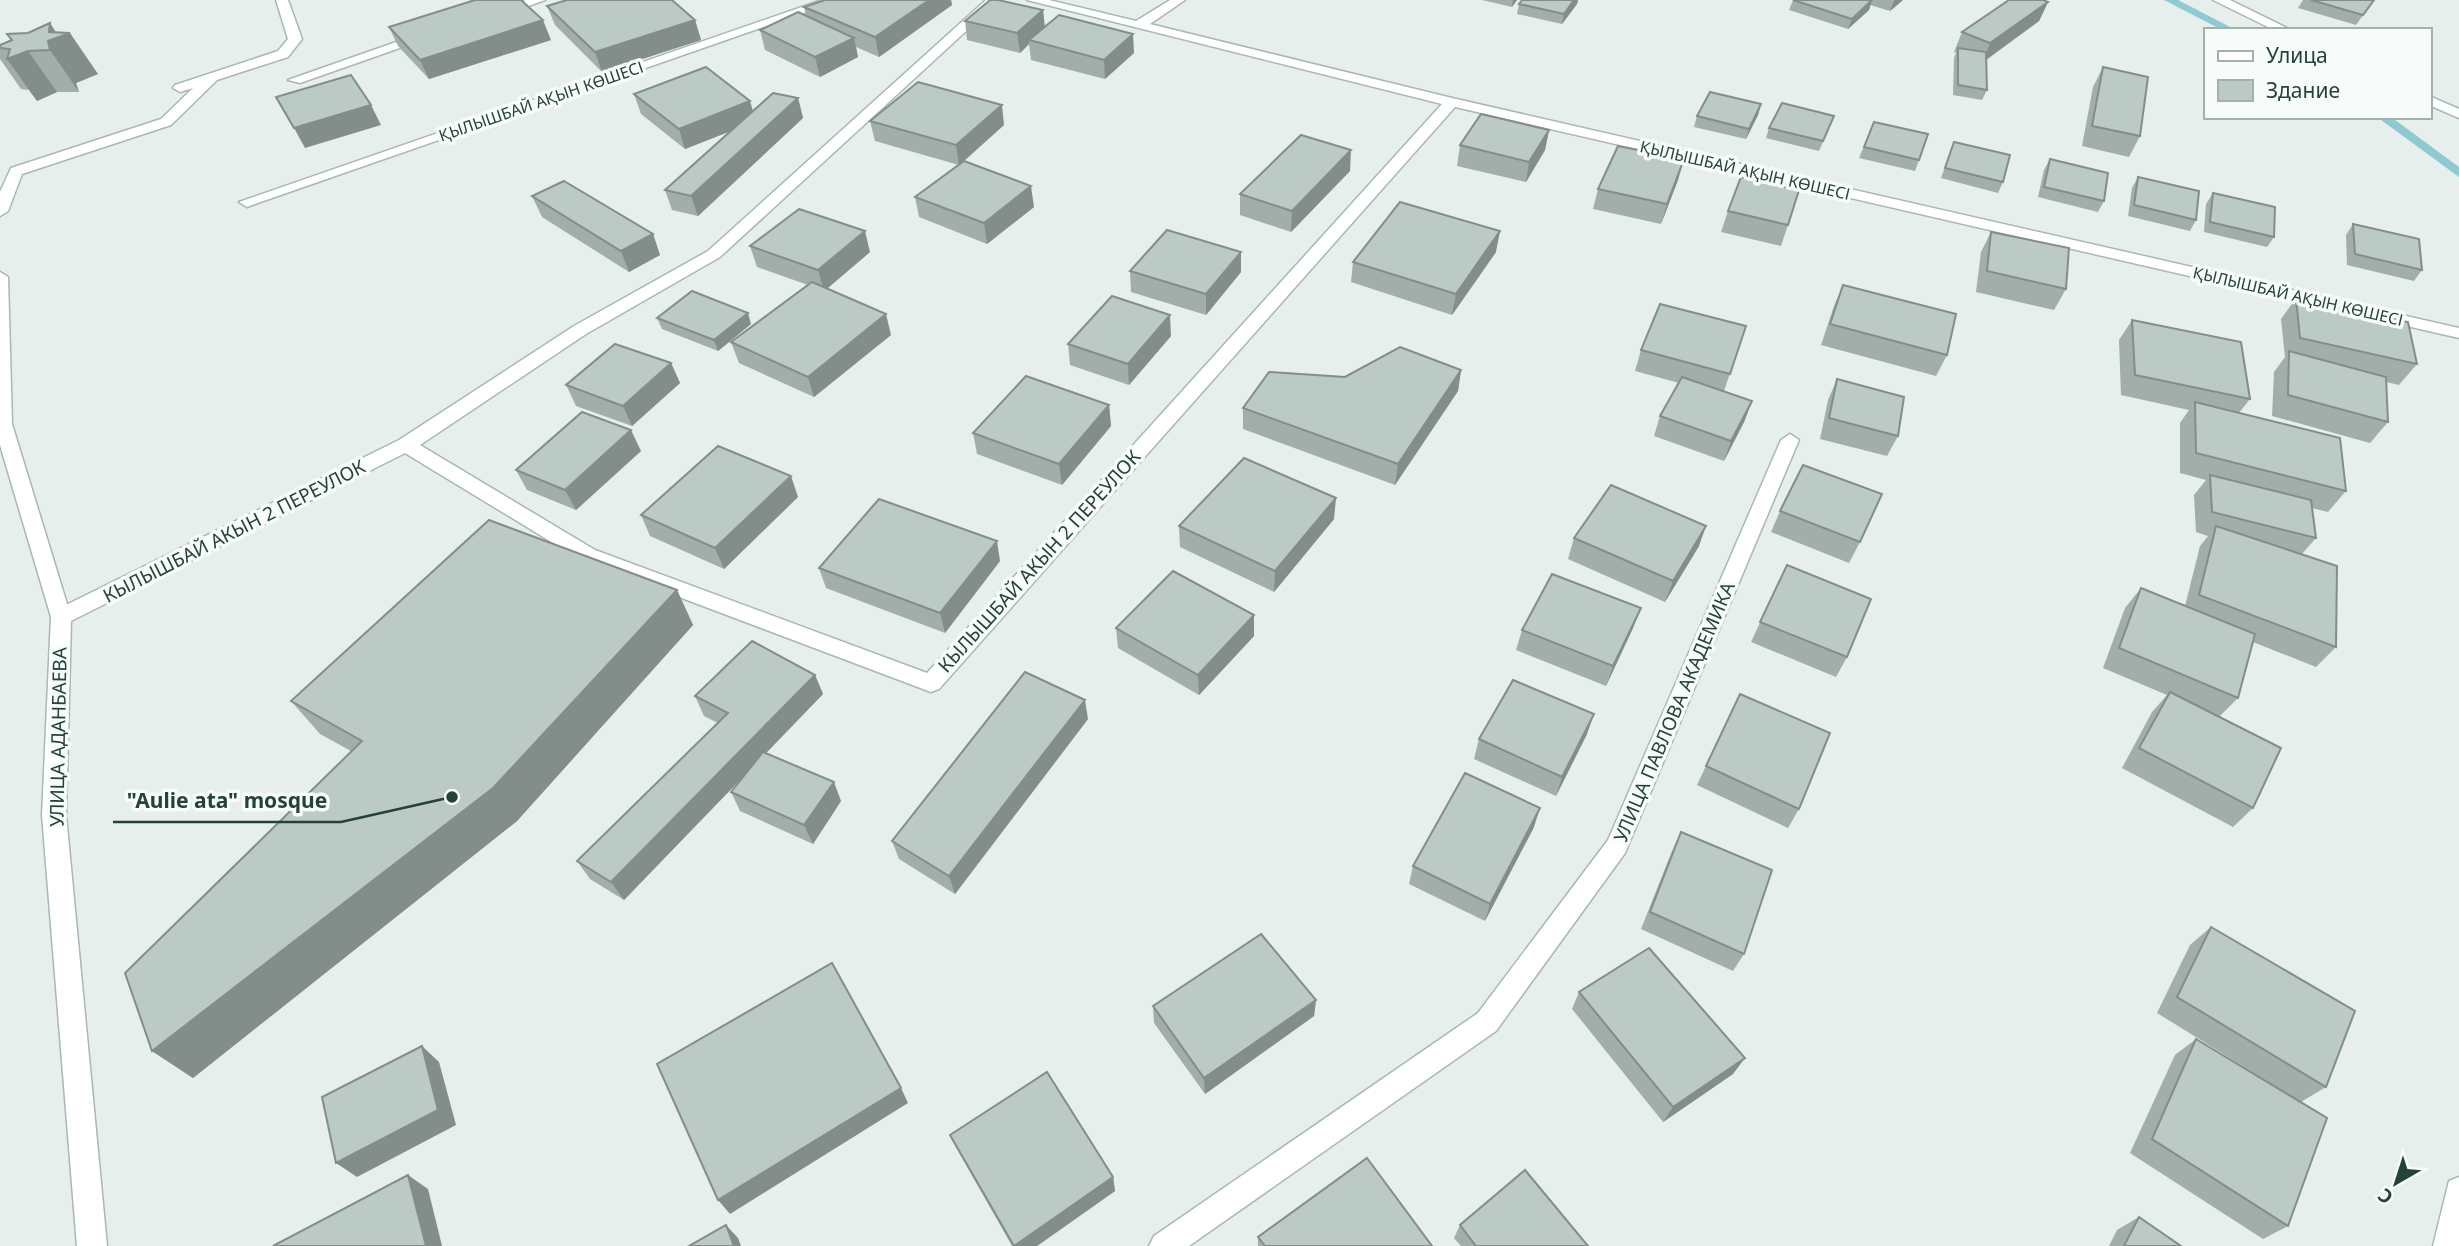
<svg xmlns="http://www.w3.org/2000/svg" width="2459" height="1246" viewBox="0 0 2459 1246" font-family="'Noto Sans',sans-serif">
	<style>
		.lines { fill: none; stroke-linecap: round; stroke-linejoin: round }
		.stream { fill: #8ec9d4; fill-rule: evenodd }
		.service-casing { stroke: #a8b8b2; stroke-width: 3 }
		.minor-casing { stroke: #a8b8b2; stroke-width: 3 }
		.service { fill: #fff; fill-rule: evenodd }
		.minor { fill: #fff; fill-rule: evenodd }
		.wall { fill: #a1aea9 }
		.shaded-wall { fill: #838d89 }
		.building { fill: #bbcac4; stroke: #838d89; stroke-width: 2 }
		.labels { text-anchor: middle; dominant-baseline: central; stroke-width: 7; stroke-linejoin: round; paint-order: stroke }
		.far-street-label { font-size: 16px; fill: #24423a; stroke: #f7fbf9 }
		.street-label { font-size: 19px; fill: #24423a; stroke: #f7fbf9 }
		.leader { fill: none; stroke: #24423a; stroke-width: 2.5 }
		.callout-dot { fill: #24423a; stroke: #f7fbf9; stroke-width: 2.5 }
		.callout-label { font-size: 21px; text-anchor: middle; font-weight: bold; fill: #24423a; stroke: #f7fbf9; stroke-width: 7; stroke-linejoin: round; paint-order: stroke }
	</style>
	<rect width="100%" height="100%" fill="#e6efeb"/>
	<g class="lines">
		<g class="stream">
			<path d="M2164 0H2178L2236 30H2222Z"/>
			<path d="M2377 117H2391L2459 167V177Z"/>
		</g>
		<g class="service-casing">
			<g id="service">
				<path d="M276 0H288L302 39 288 57 217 80 171 125 22 174 8 211 0 216V192L11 168 161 119 193 88 180 92 173 88 175 85 278 51 288 39Z"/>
				<path d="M2213 0H2230L2291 30H2274Z"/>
				<path d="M2429 96 2459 109V118L2429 105Z"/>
				<path d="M0 272 8 277 12 424 71 617 68 623H54L51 617 0 445Z"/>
			</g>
		</g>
		<g class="minor-casing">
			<g id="minor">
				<path d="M526 0H545L498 17 491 13Z"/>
				<path d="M822 0H841L252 205 247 207 239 202Z"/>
				<path d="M986 0H1000L720 257 586 334 420 445 595 550 927 673 1442 104 1027 0H1049L1136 21 1170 0H1185L1150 24 1452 98 2459 328V338L1455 107 939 689 931 692 923 689 581 560 405 453 71 621 66 815 107 1246H77L42 815 51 617 54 611 399 440 574 326 708 251Z"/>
				<path d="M419 34 431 37 300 83 288 80Z"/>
				<path d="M1790 434 1799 440 1625 853 1496 1031 1189 1246H1149L1154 1236 1478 1013 1608 840 1781 440Z"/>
				<path d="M2459 1177V1246H2433L2449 1181Z"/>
			</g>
		</g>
		<use href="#service" class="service"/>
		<use href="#minor" class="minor"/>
	</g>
	<g class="wall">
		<path d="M825 0H951L952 5 879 57 856 47 858 57 820 77 765 50 760 30 806 16 804 7Z"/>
		<path d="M1482 0H1517L1512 7Z"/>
		<path d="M1522 0H1578L1577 4 1562 24 1517 14 1519 4Z"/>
		<path d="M1793 0H1903L1890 11 1870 5 1869 10 1848 29 1789 10Z"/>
		<path d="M2303 0H2374L2356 25 2298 8Z"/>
		<path d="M2048 2 2039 21 1986 59 1987 90 1982 100 1953 95 1954 58 1956 53 1954 52 1962 32Z"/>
		<path d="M547 6 695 20 701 40 602 72 555 25Z"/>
		<path d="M1043 10 1045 27 1134 53 1105 79 1031 60 1029 44 1020 53 967 40 965 21Z"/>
		<path d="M389 27 551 40 429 79 398 46Z"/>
		<path d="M56 33 98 74 76 83 79 92H57L37 101 29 90 21 89 0 59V45L12 40Z"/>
		<path d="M2103 67 2140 136 2129 157 2082 146 2093 87Z"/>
		<path d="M634 94 753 111 798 98 803 118 698 216 672 210 665 190 731 131 685 149 641 114Z"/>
		<path d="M1761 104 1758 115 1746 139 1694 127 1697 116Z"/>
		<path d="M870 121 1004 125 961 164 1034 207 987 244 919 217 915 197 959 165 875 141Z"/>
		<path d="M1874 122 1919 160 1915 171 1859 158Z"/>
		<path d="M1830 126 1819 151 1766 138 1769 128Z"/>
		<path d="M1549 130 1545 150 1526 182 1457 166 1460 145Z"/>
		<path d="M1954 142 2003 182 1998 193 1941 178Z"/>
		<path d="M2050 159 2104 201 2098 212 2038 197 2044 170Z"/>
		<path d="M1350 171 1291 232 1240 215V194Z"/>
		<path d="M2138 177 2196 220 2190 231 2128 216 2132 188Z"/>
		<path d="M1678 180 1661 224 1593 209 1598 189Z"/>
		<path d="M2213 193 2274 237 2267 247 2204 232 2206 204Z"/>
		<path d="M532 196 653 234 660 255 629 272 542 217Z"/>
		<path d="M1728 211 1788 225 1781 246 1721 232Z"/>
		<path d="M2353 224 2422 270 2414 281 2347 265 2346 235Z"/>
		<path d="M1991 232 2066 289 2054 310 1976 292 1981 252Z"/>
		<path d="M750 246 870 252 827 289 891 335 814 397 739 363 731 342 808 285 757 267Z"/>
		<path d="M1241 252V272L1206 315 1131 292 1130 271Z"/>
		<path d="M1496 252 1452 315 1351 282 1353 262Z"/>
		<path d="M1843 285 1947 355 1936 376 1821 345 1834 306Z"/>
		<path d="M2296 298 2417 364 2399 385 2386 382 2388 422 2370 443 2272 416 2274 372 2285 357 2281 319Z"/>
		<path d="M657 318 751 324 718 351 662 329Z"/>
		<path d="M2132 320 2250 399 2239 413 2346 491 2328 512 2312 508 2316 538 2302 554 2336 647 2316 667 2253 642 2238 698 2219 717 2253 808 2233 827 2122 768 2152 712 2167 695 2103 668 2125 608 2141 588 2185 606 2200 546 2208 536 2196 532 2194 495 2206 480 2180 473V423L2189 410 2121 395 2119 340Z"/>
		<path d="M1746 326 1724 391 1752 401 1744 422 1724 461 1654 436 1660 416 1679 383 1635 371 1641 350Z"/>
		<path d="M1171 336 1129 385 1070 365 1068 344Z"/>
		<path d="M671 363 680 383 632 426 576 406 566 385Z"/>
		<path d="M1461 370 1458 391 1395 485 1243 429V408L1345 377Z"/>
		<path d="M1837 379 1898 436 1887 456 1820 439 1828 400Z"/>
		<path d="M1109 405 1111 426 1062 485 977 454 973 433Z"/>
		<path d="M641 451 576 510 527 490 516 470Z"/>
		<path d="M798 497 724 569 650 536 641 515Z"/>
		<path d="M1780 511 1860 542 1849 563 1771 532Z"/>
		<path d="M1334 519 1274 592 1180 547 1179 526Z"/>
		<path d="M1574 538 1699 546 1665 602 1568 559Z"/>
		<path d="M1000 561 945 633 826 588 819 568Z"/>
		<path d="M1787 565 1847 657 1836 677 1751 642Z"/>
		<path d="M677 590 693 625 517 821 193 1078 152 1051 351 751 320 734 291 701Z"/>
		<path d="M1116 628 1254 636 1199 695 1118 648Z"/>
		<path d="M1633 628 1606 686 1516 650 1522 630Z"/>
		<path d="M815 675 823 694 766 753 841 801 813 844 740 811 731 792 740 780 624 900 590 879 577 861 718 723 704 716 695 696Z"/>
		<path d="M1740 694 1799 809 1788 828 1697 785Z"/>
		<path d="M1088 719 955 894 899 859 892 841Z"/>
		<path d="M1587 734 1556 796 1474 759 1479 739Z"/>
		<path d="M1534 827 1485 921 1409 884 1413 866Z"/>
		<path d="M1681 832 1744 954 1733 971 1641 929 1672 851Z"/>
		<path d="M2211 927 2326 1087 2301 1102 2157 1013 2190 945Z"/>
		<path d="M1579 992 1733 1074 1663 1122 1572 1009Z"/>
		<path d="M1316 1000 1314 1016 1205 1094 1154 1023 1153 1006Z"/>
		<path d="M2196 1039 2288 1226 2263 1239 2130 1153 2175 1055Z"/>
		<path d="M950 1135 1113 1177 1115 1191 1037 1246H1012L957 1149Z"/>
		<path d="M2139 1217 2181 1246H2109L2117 1230Z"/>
		<path d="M1460 1225 1588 1246H1461L1454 1238Z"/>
		<path d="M1258 1237 1432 1246H1258Z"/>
	</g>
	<g class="shaded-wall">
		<path d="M929 0H951L952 5 879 57 875 37Z"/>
		<path d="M1513 0H1517L1512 7Z"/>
		<path d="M1574 0H1578L1577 4 1562 24 1564 14Z"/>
		<path d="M1872 0 1869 10 1848 29 1852 19Z"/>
		<path d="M1895 0H1903L1890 11 1894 1Z"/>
		<path d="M2048 2 2039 21 1982 63 1990 43Z"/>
		<path d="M1043 10 1045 30 1029 40V44L1020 53 1017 33Z"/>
		<path d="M543 20 551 40 429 79 420 60Z"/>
		<path d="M695 20 701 40 602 72 595 52Z"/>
		<path d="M50 23 59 37 70 33 98 74 76 83 79 92 50 50 48 41Z"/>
		<path d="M1133 34 1134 53 1105 79 1104 60Z"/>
		<path d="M854 38 858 57 820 77 815 57Z"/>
		<path d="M28 51 57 92 37 101 7 59Z"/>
		<path d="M798 98 803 118 698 216 691 196Z"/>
		<path d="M750 101 756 121 685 149 679 129Z"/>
		<path d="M1761 104 1758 115 1746 139 1749 129Z"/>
		<path d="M371 105 381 125 305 148 294 128Z"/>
		<path d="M1002 105 1004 125 959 165 956 145Z"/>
		<path d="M1549 130 1545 150 1526 182 1529 162Z"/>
		<path d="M1351 150 1350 171 1291 232 1292 211Z"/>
		<path d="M1684 159 1678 180 1661 224 1667 204Z"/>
		<path d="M1031 186 1034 207 987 244 984 223Z"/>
		<path d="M865 231 870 252 824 291 818 270Z"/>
		<path d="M1500 231 1496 252 1452 315 1456 294Z"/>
		<path d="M653 234 660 255 629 272 621 251Z"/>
		<path d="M1241 252V272L1206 315V294Z"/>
		<path d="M748 313 751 324 718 351 714 340Z"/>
		<path d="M886 314 891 335 814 397 808 377Z"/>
		<path d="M1170 315 1171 336 1129 385 1128 364Z"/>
		<path d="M671 363 680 383 632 426 623 406Z"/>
		<path d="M1461 370 1458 391 1395 485 1398 464Z"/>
		<path d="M1752 401 1744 422 1724 461 1731 441Z"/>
		<path d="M1109 405 1111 426 1062 485 1059 464Z"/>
		<path d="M631 430 641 451 576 510 565 490Z"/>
		<path d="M791 476 798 497 724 569 715 548Z"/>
		<path d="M1336 498 1334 519 1274 592 1275 571Z"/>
		<path d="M1706 526 1699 546 1665 602 1673 581Z"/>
		<path d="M997 541 1000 561 945 633 940 613Z"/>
		<path d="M677 590 693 625 517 821 193 1078 152 1051Z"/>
		<path d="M1641 608 1633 628 1606 686 1613 666Z"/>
		<path d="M1254 615V636L1199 695 1198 675Z"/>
		<path d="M815 675 823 694 624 900 611 882Z"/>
		<path d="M1085 700 1088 719 955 894 949 876Z"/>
		<path d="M1594 714 1587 734 1556 796 1562 777Z"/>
		<path d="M834 782 841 801 813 844 804 825Z"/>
		<path d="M1540 808 1534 827 1485 921 1490 904Z"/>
		<path d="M1316 1000 1314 1016 1205 1094 1204 1078Z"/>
		<path d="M422 1046 439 1062 456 1125 357 1177 336 1163Z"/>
		<path d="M1745 1058 1733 1074 1663 1122 1673 1107Z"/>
		<path d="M901 1088 908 1103 730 1214 718 1200Z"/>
		<path d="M408 1175 428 1189 442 1246H426Z"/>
		<path d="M1113 1177 1115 1191 1037 1246H1014Z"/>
		<path d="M726 1225 738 1238 741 1246H734Z"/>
	</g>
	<g class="building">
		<path d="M475 0H521L543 20 420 60 389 27Z"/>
		<path d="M567 0H672L695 20 595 52 547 6Z"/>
		<path d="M825 0H929L875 37 804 7Z"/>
		<path d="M990 0H998L1043 10 1017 33 965 21Z"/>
		<path d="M1522 0H1574L1564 14 1519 4Z"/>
		<path d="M1793 0H1872L1852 19Z"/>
		<path d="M2009 0H2043L2048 2 1990 43 1962 32Z"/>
		<path d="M2311 0H2374L2363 15Z"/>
		<path d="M798 12 854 38 815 57 760 30Z"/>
		<path d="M1059 15 1133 34 1104 60 1029 40Z"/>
		<path d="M50 23 49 32 70 33 48 41 50 50 28 51 7 59 10 49 0 48V45L12 40 7 34 28 33Z"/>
		<path d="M1958 48 1986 52 1987 90 1958 85Z"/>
		<path d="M706 67 750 101 679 129 634 94Z"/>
		<path d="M2103 67 2148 77 2140 136 2092 126Z"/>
		<path d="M351 75 371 105 294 128 276 97Z"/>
		<path d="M918 82 1002 105 956 145 870 121Z"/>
		<path d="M1710 92 1761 104 1749 129 1697 116Z"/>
		<path d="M773 93 798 98 691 196 665 190Z"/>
		<path d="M1782 103 1834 116 1823 141 1769 128Z"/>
		<path d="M1481 114 1549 130 1529 162 1460 145Z"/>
		<path d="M1874 122 1928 134 1919 160 1864 147Z"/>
		<path d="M1301 135 1351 150 1292 211 1240 194Z"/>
		<path d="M1954 142 2010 155 2003 182 1945 168Z"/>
		<path d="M1618 146 1684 159 1667 204 1598 189Z"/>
		<path d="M2050 159 2108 173 2104 201 2044 187Z"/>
		<path d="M964 161 1031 186 984 223 915 197Z"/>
		<path d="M1741 177 1799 190 1788 225 1728 211Z"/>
		<path d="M2138 177 2199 191 2196 220 2134 205Z"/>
		<path d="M564 181 653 234 621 251 532 196Z"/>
		<path d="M2213 193 2275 207 2274 237 2210 222Z"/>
		<path d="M1400 202 1500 231 1456 294 1353 262Z"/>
		<path d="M799 209 865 231 818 270 750 246Z"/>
		<path d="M2353 224 2419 239 2422 270 2355 254Z"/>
		<path d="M1167 230 1241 252 1206 294 1130 271Z"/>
		<path d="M1991 232 2069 248 2066 289 1987 271Z"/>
		<path d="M812 282 886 314 808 377 731 342Z"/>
		<path d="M1843 285 1956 314 1947 355 1830 324Z"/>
		<path d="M692 291 748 313 714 340 657 318Z"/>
		<path d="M1112 296 1170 315 1128 364 1068 344Z"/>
		<path d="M2296 298 2408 322 2417 364 2300 338Z"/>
		<path d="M1660 304 1746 326 1730 374 1641 350Z"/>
		<path d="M2132 320 2241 342 2250 399 2135 375Z"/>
		<path d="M615 344 671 363 623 406 566 385Z"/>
		<path d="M1400 347 1461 370 1398 464 1243 408 1269 372 1345 377Z"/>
		<path d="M2289 351 2386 377 2388 422 2288 395Z"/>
		<path d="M1026 376 1109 405 1059 464 973 433Z"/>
		<path d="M1682 377 1752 401 1731 441 1660 416Z"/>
		<path d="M1837 379 1904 397 1898 436 1829 418Z"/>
		<path d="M2195 402 2340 438 2346 491 2196 453Z"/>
		<path d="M582 412 631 430 565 490 516 470Z"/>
		<path d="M718 446 791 476 715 548 641 515Z"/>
		<path d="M1244 458 1336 498 1275 571 1179 526Z"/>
		<path d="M1803 465 1882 494 1860 542 1780 511Z"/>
		<path d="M2210 475 2311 500 2316 538 2212 512Z"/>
		<path d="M1611 485 1706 526 1673 581 1574 538Z"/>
		<path d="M879 499 997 541 940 613 819 568Z"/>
		<path d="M489 520 677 590 493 788 152 1051 125 973 362 741 291 701Z"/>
		<path d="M2216 526 2337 566 2336 647 2199 595Z"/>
		<path d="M1787 565 1871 599 1847 657 1760 622Z"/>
		<path d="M1173 571 1254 615 1198 675 1116 628Z"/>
		<path d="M1552 574 1641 608 1613 666 1522 630Z"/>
		<path d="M2141 588 2255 634 2238 698 2119 648Z"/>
		<path d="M752 641 815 675 611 882 577 861 728 713 695 696Z"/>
		<path d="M1025 672 1085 700 949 876 892 841Z"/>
		<path d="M1513 680 1594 714 1562 777 1479 739Z"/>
		<path d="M2170 692 2281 748 2253 808 2139 748Z"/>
		<path d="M1740 694 1830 733 1799 809 1706 766Z"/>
		<path d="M763 752 834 782 804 825 731 792Z"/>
		<path d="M1465 773 1540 808 1490 904 1413 866Z"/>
		<path d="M1681 832 1772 870 1744 954 1650 912Z"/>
		<path d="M2211 927 2355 1011 2326 1087 2177 997Z"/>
		<path d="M1261 934 1316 1000 1204 1078 1153 1006Z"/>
		<path d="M1649 948 1745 1058 1673 1107 1579 992Z"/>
		<path d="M832 963 901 1088 718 1200 657 1064Z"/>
		<path d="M2196 1039 2327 1118 2288 1226 2152 1139Z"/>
		<path d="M422 1046 438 1110 336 1163 322 1097Z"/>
		<path d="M1047 1072 1113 1177 1014 1246 950 1135Z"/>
		<path d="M1367 1158 1432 1246H1265L1258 1237Z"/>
		<path d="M1525 1170 1588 1246H1476L1460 1225Z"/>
		<path d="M408 1175 426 1246H273Z"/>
		<path d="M2139 1217 2181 1246H2124Z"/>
		<path d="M726 1225 734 1246H689Z"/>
	</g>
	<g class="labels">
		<g class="far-street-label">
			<text transform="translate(541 101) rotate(-19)">ҚЫЛЫШБАЙ АҚЫН КӨШЕСІ</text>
			<text transform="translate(1745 170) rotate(13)">ҚЫЛЫШБАЙ АҚЫН КӨШЕСІ</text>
			<text transform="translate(2298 296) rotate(13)">ҚЫЛЫШБАЙ АҚЫН КӨШЕСІ</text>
		</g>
		<g class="street-label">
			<text transform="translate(234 531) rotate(-27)">КЫЛЫШБАЙ АКЫН 2 ПЕРЕУЛОК</text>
			<text transform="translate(1039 561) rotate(-48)">КЫЛЫШБАЙ АКЫН 2 ПЕРЕУЛОК</text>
			<text transform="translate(1674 712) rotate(-67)">УЛИЦА ПАВЛОВА АКАДЕМИКА</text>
			<text transform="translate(58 737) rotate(-89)">УЛИЦА АДАНБАЕВА</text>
		</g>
	</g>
	<path class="leader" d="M452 797L341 822H113"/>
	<circle class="callout-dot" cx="452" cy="797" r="7"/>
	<g class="callout-label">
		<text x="227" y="808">"Aulie ata" mosque</text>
	</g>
	<rect x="2204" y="28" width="228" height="91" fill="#f7fbf9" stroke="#a3b1ad" stroke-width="2"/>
	<rect x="2218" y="51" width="35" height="10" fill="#ffffff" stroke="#a3b1ad" stroke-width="2"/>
	<text x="2266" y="63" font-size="21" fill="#24423a">Улица</text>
	<rect x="2218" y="80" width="35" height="21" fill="#bbcac4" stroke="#a3b1ad" stroke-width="2"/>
	<text x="2266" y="98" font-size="21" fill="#24423a">Здание</text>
	<g transform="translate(2396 1183) rotate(219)" stroke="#f7fbf9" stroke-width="5" paint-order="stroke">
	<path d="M0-5L12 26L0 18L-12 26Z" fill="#24423a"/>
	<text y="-10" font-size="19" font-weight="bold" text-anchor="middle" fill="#24423a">С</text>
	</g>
</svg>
